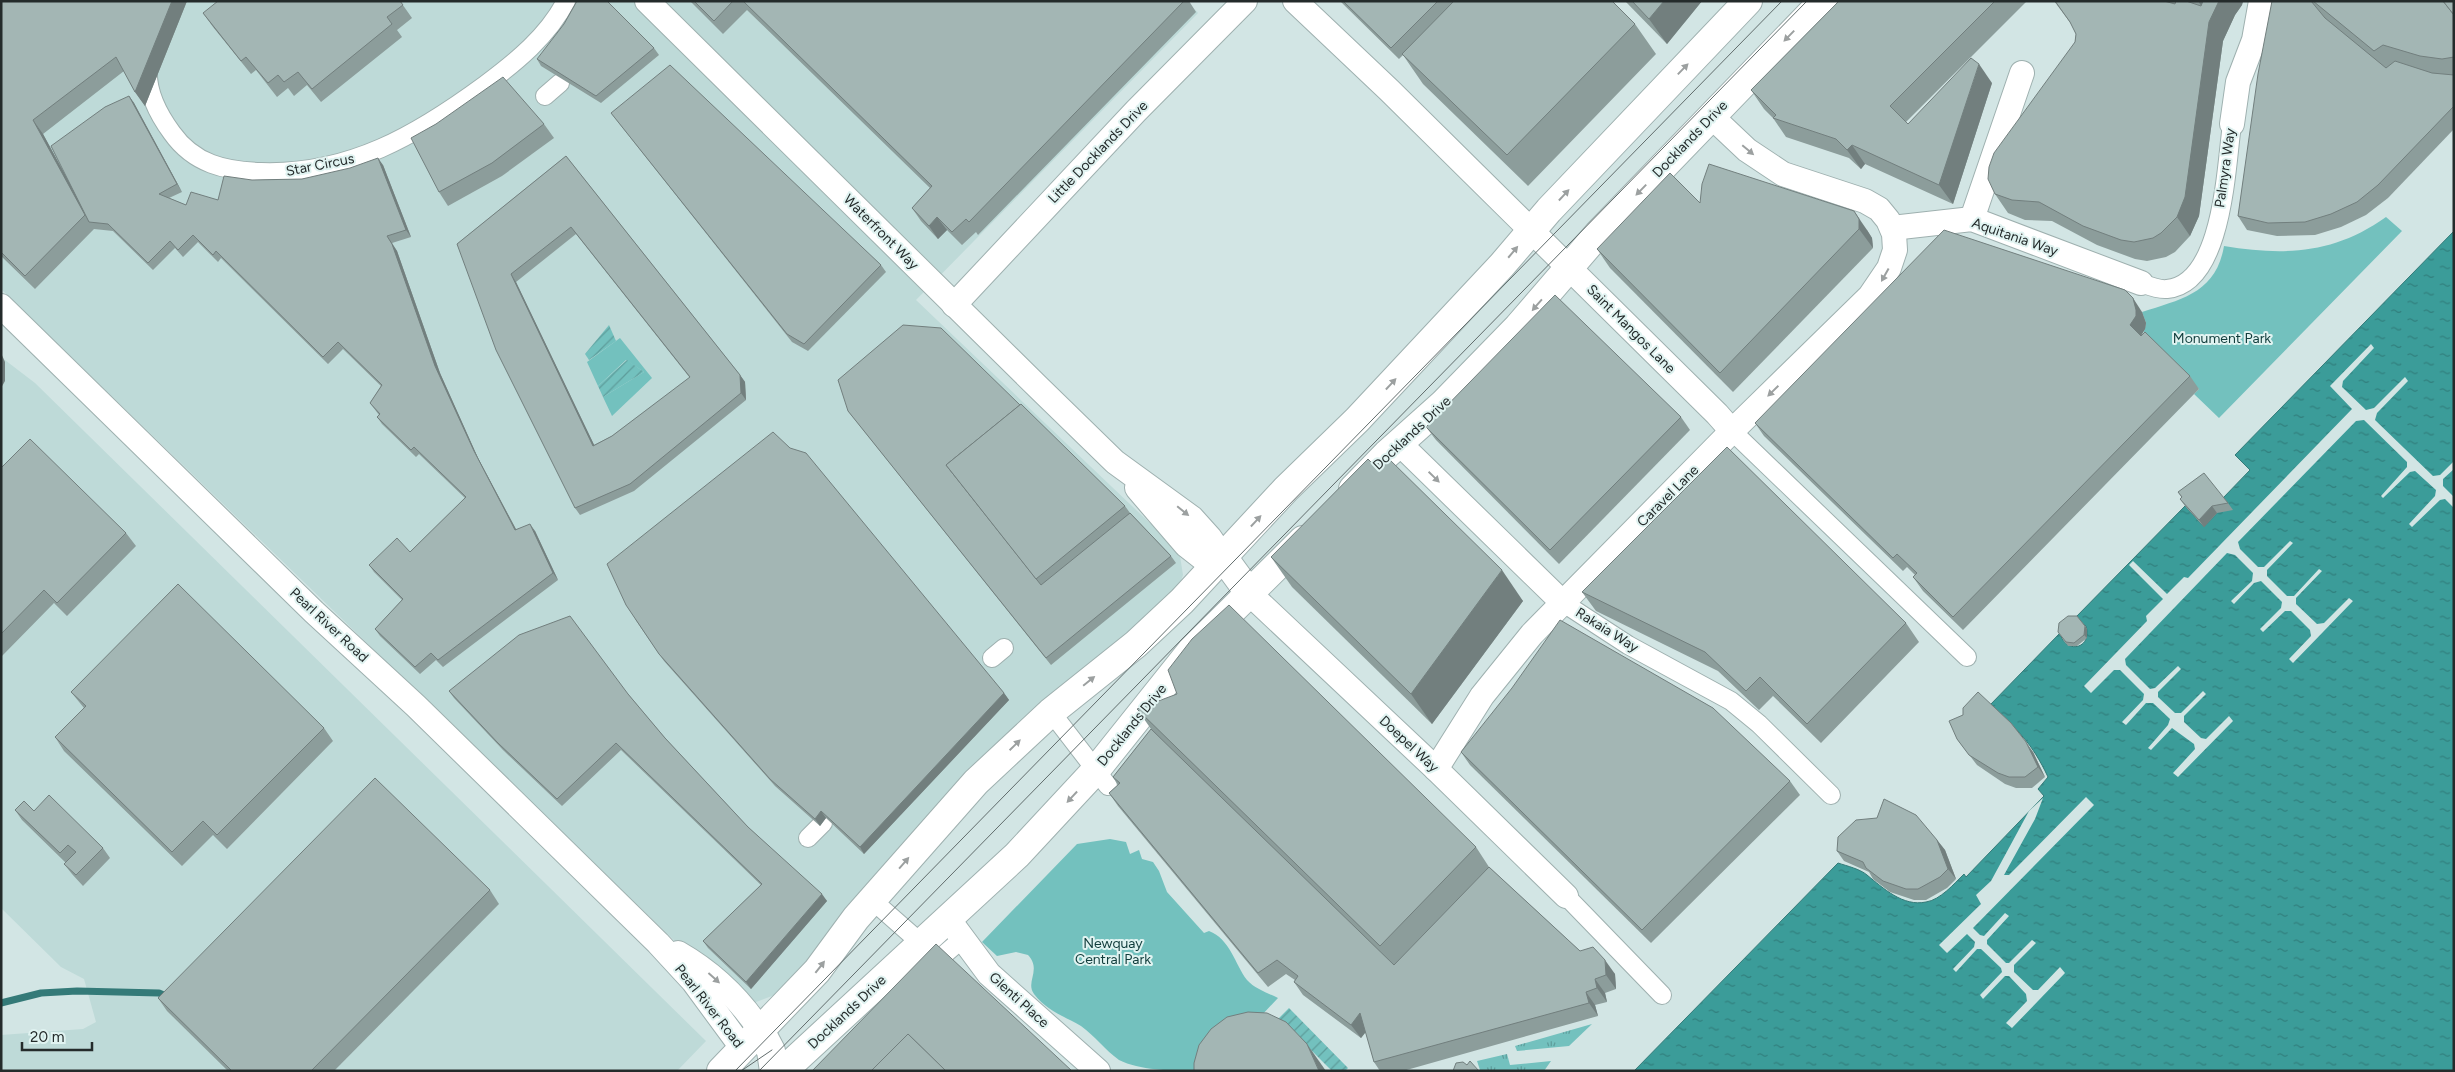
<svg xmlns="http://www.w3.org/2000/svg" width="2455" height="1072" viewBox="0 0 2455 1072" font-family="Figtree,sans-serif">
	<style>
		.built { fill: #bedad8 }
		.grass { fill: url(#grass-tufts) }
		.park { fill: #73c1be }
		.garden { fill: url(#garden-furrows) }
		.water { fill: url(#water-ripples); stroke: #347a78 }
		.pier { fill: #d2e5e4 }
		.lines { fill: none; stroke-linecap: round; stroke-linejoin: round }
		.stream { stroke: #347a78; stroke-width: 7 }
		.pedestrian-casing { stroke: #9eb0af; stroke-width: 20 }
		.minor-casing { stroke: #9eb0af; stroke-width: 26 }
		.tertiary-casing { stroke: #9eb0af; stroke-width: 30 }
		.pedestrian { stroke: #fff; stroke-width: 18 }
		.minor { stroke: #fff; stroke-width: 24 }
		.tertiary { stroke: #fff; stroke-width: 28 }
		.tram { stroke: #616c6c; stroke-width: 1 }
		.wall { fill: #8c9d9b; fill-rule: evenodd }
		.shaded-wall { fill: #727f7e }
		.building { fill: #a3b6b4; stroke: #727f7e; fill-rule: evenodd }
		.oneway { fill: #9ca0a0 }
		.labels { text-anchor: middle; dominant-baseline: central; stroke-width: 4; stroke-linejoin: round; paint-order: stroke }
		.street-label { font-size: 14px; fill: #242b2b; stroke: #e0f3f1 }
		.park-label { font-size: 14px; fill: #113d3c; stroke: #e0f3f1 }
	</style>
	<defs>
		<pattern id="grass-tufts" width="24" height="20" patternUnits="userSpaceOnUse" patternTransform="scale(1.25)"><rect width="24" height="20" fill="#73c1be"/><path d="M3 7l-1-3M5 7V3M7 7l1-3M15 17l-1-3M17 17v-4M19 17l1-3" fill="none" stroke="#5e9d9b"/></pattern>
		<pattern id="garden-furrows" width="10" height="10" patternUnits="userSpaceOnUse" patternTransform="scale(1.25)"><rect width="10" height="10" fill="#73c1be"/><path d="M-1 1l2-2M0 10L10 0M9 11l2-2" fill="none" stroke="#5e9d9b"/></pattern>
		<pattern id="water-ripples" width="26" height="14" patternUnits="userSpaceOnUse" patternTransform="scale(1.25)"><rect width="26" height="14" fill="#3b9c99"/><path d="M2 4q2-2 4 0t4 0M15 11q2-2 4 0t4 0" fill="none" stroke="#317f7d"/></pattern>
	</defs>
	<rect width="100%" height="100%" fill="#d2e5e4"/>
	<g class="built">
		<path d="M1 1H1187L1198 13 916 300 1176 548 1180 556 1183 575 1179 586 1157 608 1018 724 966 775 785 991 756 1002 747 1000 680 946 1 289Z"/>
		<path d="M1 357 35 383 706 1041 677 1071H1V1035L83 1029 96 1022 84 979 61 967 1 908Z"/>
	</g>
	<g class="grass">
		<path d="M1592 1024 1569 1046 1517 1051 1515 1046Z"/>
		<path d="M1507 1054 1510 1065 1551 1061 1544 1071 1480 1070 1477 1061Z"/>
	</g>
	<g class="park">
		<path d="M2386 217 2402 231 2219 418 2194 394 2199 389 2143 335 2146 323 2142 312C2182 299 2216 293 2224 246 2285 256 2334 254 2386 217Z"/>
		<path d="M620 338 652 378 612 416 603 397 644 372 626 360 598 386 587 362Z"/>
		<path d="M1110 839 1126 842 1130 854 1139 850 1142 859 1153 862 1159 871 1167 892 1204 933 1209 931C1230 939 1235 964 1247 980 1255 989 1268 993 1278 998L1209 1071C1181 1071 1143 1072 1119 1060 1105 1050 1095 1036 1081 1026 1064 1016 1047 1011 1034 994 1025 982 1042 970 1028 955L1016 952 997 956 982 942 1077 844Z"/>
	</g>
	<g class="garden">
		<path d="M609 325 616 341 589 360 585 354Z"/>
		<path d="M627 360 644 372 603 397 598 386Z"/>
		<path d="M1289 1008 1348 1068 1345 1071H1332L1309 1048 1258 1039Z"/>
	</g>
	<path class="water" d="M2454 231V1071H1634L1838 863C1847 866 1860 869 1867 875 1883 888 1903 907 1926 902 1940 900 1954 884 1964 874L1966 877 2044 796 2038 789 2048 777C2032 743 2018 730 1990 705L2060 633C2065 655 2093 649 2086 626L2074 619 2185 506 2204 527 2217 513 2223 498 2250 470 2235 455Z"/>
	<g class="pier">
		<path d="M2371 344 2374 348 2343 381 2342 387 2366 410 2374 408 2405 377 2408 381 2377 413 2375 420 2433 476 2440 475 2454 461V469L2443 479V486L2454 497V508L2445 499 2440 500 2412 527 2409 524 2435 496 2436 490 2415 471 2410 472 2383 498 2381 496 2407 467V462L2364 420 2356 421 2238 542 2240 549 2258 567H2264L2290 541 2293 543 2267 570V576L2287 596H2294L2319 569 2322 571 2296 598V604L2317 624 2324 623 2349 598 2353 601 2293 663 2289 659 2311 636 2310 630 2291 611H2285L2263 632 2260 629 2281 608 2282 602 2261 581 2254 583 2234 604 2231 601 2252 581 2253 573 2235 555 2227 553 2125 659 2126 665 2150 689 2155 688 2178 666 2181 669 2158 692V697L2175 713H2181L2203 691 2206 694 2184 716V722L2201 738 2206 739 2229 716 2233 721 2178 777 2173 773 2195 749 2194 744 2172 728 2151 750 2148 748 2168 725 2170 719 2153 703H2146L2126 725 2122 722 2143 700 2144 694 2120 670H2114L2091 693 2084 686 2147 621 2146 616 2163 599 2129 565 2133 561 2167 594 2184 577 2188 578 2352 409 2330 386Z"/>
		<path d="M2086 797 2094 805 1973 928 1980 935 1984 936 2005 913 2009 916 1987 940V944L2006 963H2009L2032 940 2036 943 2014 965V972L2033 990H2038L2060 967 2065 973 2012 1028 2006 1023 2027 1001 2026 994 2009 976H2005L1983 999 1980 995 2002 972 2001 968 1981 949H1977L1956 972 1953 969 1974 947 1975 942 1967 934 1947 953 1939 945 1981 904 1976 895 1991 881 2029 811 2043 798 2035 819 2004 875H2009Z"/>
	</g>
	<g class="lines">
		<path class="stream" d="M1 1003 41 993 77 991 159 993 168 997"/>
		<g class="pedestrian-casing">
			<g id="pedestrian">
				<path d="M148 67C146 91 158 114 172 133 194 164 225 171 261 172 349 175 417 135 485 85 516 62 548 36 566 1"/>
				<path d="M545 96 560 83"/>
				<path d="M2141 283C2149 286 2159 290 2167 289 2223 284 2226 167 2232 124"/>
				<path d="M1732 431 1967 657"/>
				<path d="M1562 602 1628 645 1731 701 1759 724 1831 795"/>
				<path d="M992 658 1004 648"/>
				<path d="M1051 712 1108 786"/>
				<path d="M808 838 823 823"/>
				<path d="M1566 896 1662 995"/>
				<path d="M872 900 939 959 962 939"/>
			</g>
		</g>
		<g class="minor-casing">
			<g id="minor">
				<path d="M647 1 1038 387 1115 462 1192 518 1210 538 1223 557"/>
				<path d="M1295 1 1389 90 1717 414 1732 431"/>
				<path d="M2232 124 2238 82 2254 40 2261 1"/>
				<path d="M1972 219 2022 73"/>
				<path d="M1892 228 1972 219 2141 283"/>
				<path d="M954 305 1136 111 1245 1"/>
				<path d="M1 306 314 612 416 706 658 943 693 981 743 1049"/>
				<path d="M1399 443 1562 602"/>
				<path d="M1137 488 1186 545 1214 567"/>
				<path d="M1250 594 1436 769 1566 896"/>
				<path d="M1436 769 1482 696 1532 634 1732 431 1870 296 1889 268 1895 250 1894 234 1888 220 1879 209 1865 201 1783 174 1747 150 1712 117"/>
				<path d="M949 920 989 974 1098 1071"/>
				<path d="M678 953C711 972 739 998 760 1030"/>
			</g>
		</g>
		<g class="tertiary-casing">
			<g id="tertiary">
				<path d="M1353 489 1387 454 1443 404 1518 327 1598 234 1823 1"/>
				<path d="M1223 557 1250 594"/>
				<path d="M760 1030 771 1051 774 1071"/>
				<path d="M721 1071 817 971 856 918 976 782 1051 712 1136 644 1182 601 1286 489 1357 420 1502 265 1549 210 1748 1"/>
				<path d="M783 1071 1017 855 1096 770 1191 651 1303 540"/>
			</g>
		</g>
		<use href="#pedestrian" class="pedestrian"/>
		<use href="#minor" class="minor"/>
		<use href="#tertiary" class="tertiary"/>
		<g class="tram">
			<path d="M735 1071 1782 1"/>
			<path d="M741 1071 772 1050"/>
			<path d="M759 1071 1807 1"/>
		</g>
	</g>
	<g class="wall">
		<path d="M1 1H187L145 106 135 92 124 71 43 134 71 186 129 96 134 103 182 192 169 198 186 205 218 200 252 180 302 179 383 165 411 237 392 243 397 251 440 373 478 458 516 529 535 531 558 580 443 667 436 660 420 674 380 636 375 629 402 600 374 572 369 565 410 552 465 498 419 454 416 457 382 424 377 417 379 415 370 403 381 386 343 349 328 364 221 258 218 262 198 242 183 257 175 248 153 270 113 231 94 229 35 289 1 256Z"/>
		<path d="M400 1 412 18 397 30 402 37 321 102 307 85 294 96 288 88 277 97 256 70 251 74 213 27 203 13Z"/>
		<path d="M690 1H1189L1196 12 978 235 976 232 962 245 947 230 938 239 921 221 912 208 930 188 747 10 723 34Z"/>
		<path d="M1340 1H1612L1635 24 1656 54 1528 186 1423 84 1403 55 1399 59Z"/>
		<path d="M1625 1H1702L1667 44Z"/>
		<path d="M1839 1H2027L1906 122 1908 124 1992 83 1953 204 1865 164 1861 169 1849 158 1786 137 1773 118 1764 109 1751 90Z"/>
		<path d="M2054 1H2243L2242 5 2235 15 2223 41 2199 216 2190 236 2175 252 2166 257 2147 261 2135 259 2097 245 2052 221 2025 220 2008 213 1995 194 2075 42 2076 34 2072 25Z"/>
		<path d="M2272 1H2454V129L2388 198 2366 215 2341 227 2315 235 2277 236 2247 230 2238 216Z"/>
		<path d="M654 48 659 55 601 103 541 66 537 59Z"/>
		<path d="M611 113 881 265 886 272 808 351 792 342Z"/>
		<path d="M544 124 554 138 502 176 448 206 439 192Z"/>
		<path d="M566 156 740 375 745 382 746 400 634 491 580 515 575 508 457 244ZM576 234 690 378 612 436 594 445 516 282Z"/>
		<path d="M1700 203 1867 230 1872 238 1873 248 1733 392 1610 268 1597 249Z"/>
		<path d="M2142 312 2146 323 2145 329 2141 336 2190 376 2199 389 1963 630 1923 591 1913 577 1915 575 1907 567 1903 571 1764 436 1755 423Z"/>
		<path d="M1020 405 1125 506 1130 513 1171 556 1176 563 1051 665 848 411Z"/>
		<path d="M1681 417 1690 430 1559 564 1436 440 1426 427Z"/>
		<path d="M1375 466 1523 601 1432 724 1292 587 1271 557Z"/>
		<path d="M1 468 126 533 136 546 67 616 54 603 1 657Z"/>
		<path d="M2178 492 2228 503 2233 510 2217 513 2204 527 2185 506 2180 499 2182 498Z"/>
		<path d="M1582 592 1906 623 1919 642 1821 743 1773 696 1759 710 1718 671 1596 611Z"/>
		<path d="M635 619 1004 693 1009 700 864 854 826 818 820 826 775 786 664 661Z"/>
		<path d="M2085 626 2087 629V638L2077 646H2068L2058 632Z"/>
		<path d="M449 691 628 694 665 738 748 827 827 901 751 989 708 948 703 941 761 885 621 750 562 806 503 750 454 698Z"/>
		<path d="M71 692 324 728 333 741 227 849 213 835 182 866 64 751 55 737 84 708Z"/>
		<path d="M1137 709 1476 847 1489 867 1580 951 1615 974 1616 989 1605 993 1607 1002 1595 1005 1598 1016 1403 1071H1380L1374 1062 1366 1032 1361 1038 1303 995 1294 982 1295 980 1286 974 1268 987 1118 806 1109 793 1118 785 1113 777 1151 729Z"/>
		<path d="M1957 739 2033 752 2045 777 2032 788H2016L2005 784 1977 765Z"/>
		<path d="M1461 752 1790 781 1800 795 1651 943 1470 765Z"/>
		<path d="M15 810 34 811 103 848 110 858 83 886 72 874 64 864 66 863 22 820Z"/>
		<path d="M1937 840 1945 850 1956 879 1947 888 1926 900H1914L1890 892 1873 879 1869 872 1844 861 1837 851Z"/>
		<path d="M490 890 499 904 334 1071H228L167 1011 158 998Z"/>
	</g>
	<g class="shaded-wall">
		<path d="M172 1H187L145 106 135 92Z"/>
		<path d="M1664 1H1702L1667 44 1649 19Z"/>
		<path d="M2198 1H2243L2242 5 2235 15 2223 41 2199 216 2190 236 2177 217 2209 22 2210 19Z"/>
		<path d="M1979 64 1992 83 1953 204 1939 185Z"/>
		<path d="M129 96 134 103 182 192 177 184Z"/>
		<path d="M33 120 43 134 91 222H89L85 215Z"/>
		<path d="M1852 145 1865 164 1861 169 1847 150Z"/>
		<path d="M378 158 383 165 411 237 406 230Z"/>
		<path d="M1854 211 1867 230 1872 238 1873 248 1859 229Z"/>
		<path d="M937 217 947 230 938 239 929 226Z"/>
		<path d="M387 236 397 251 440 373 478 458 520 537 515 530 474 451 435 366Z"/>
		<path d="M511 274 516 282 598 453 593 446Z"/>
		<path d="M2133 298 2142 312 2146 323 2145 329 2139 339 2130 325Z"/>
		<path d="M1 353 5 362V381L1 388Z"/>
		<path d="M740 375 745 382 746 400 741 393Z"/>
		<path d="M2212 506 2217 513 2204 527 2199 520Z"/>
		<path d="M530 524 535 531 558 580 553 573Z"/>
		<path d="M1502 570 1523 601 1432 724 1411 694Z"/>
		<path d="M2085 626 2087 629V638L2084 635Z"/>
		<path d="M1004 693 1009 700 864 854 860 847Z"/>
		<path d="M2026 742 2033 752 2045 777 2038 767Z"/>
		<path d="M821 811 826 818 820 826 815 819Z"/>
		<path d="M1937 840 1945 850 1956 879 1948 869Z"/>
		<path d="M822 894 827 901 751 989 746 982Z"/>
		<path d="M1605 960 1615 974 1616 989 1606 975Z"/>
		<path d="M1595 979 1605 993 1607 1002 1597 988Z"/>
		<path d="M1586 992 1595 1005 1598 1016 1589 1003Z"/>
		<path d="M1360 1013 1370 1026 1361 1038 1351 1025Z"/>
		<path d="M1307 1044 1326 1071H1319Z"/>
	</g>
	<g class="building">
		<path d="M1 1H172L135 92 116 57 33 120 85 215 25 276 1 252Z"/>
		<path d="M218 1H400L403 5 387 17 392 24 312 89 298 72 284 82 278 75 268 83 246 57 241 61 203 13Z"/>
		<path d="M577 1H607L654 48 596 96 537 59 564 24Z"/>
		<path d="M694 1H733L714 21Z"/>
		<path d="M743 1H1184L969 222 966 219 952 232 937 217 929 226 912 208 932 186Z"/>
		<path d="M1343 1H1438L1391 48Z"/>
		<path d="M1454 1H1612L1635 24 1507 155 1402 54Z"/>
		<path d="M1632 1H1664L1649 19Z"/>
		<path d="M1839 1H1995L1890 106 1908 124 1971 58 1979 64 1939 185 1852 145 1847 150 1836 139 1773 118 1776 115 1751 90Z"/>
		<path d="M2055 1H2164L2175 4 2176 1H2186L2201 6 2203 1H2219L2209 22 2185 197 2177 217 2161 233 2153 238 2134 242 2121 240 2083 226 2039 202 2012 200 1995 194 1988 179 1989 167 1994 153 2075 42 2076 34 2070 22Z"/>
		<path d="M2272 1H2311L2325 18 2386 68 2395 61 2432 73 2454 75V106L2378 185 2357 202 2331 214 2305 222 2268 223 2238 216 2258 74Z"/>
		<path d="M2313 1H2443L2454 15V57L2442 59 2420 56 2383 45 2374 51Z"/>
		<path d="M2443 1H2454V15Z"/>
		<path d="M670 65 881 265 804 344 787 334 611 113Z"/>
		<path d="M503 77 544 124 492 163 439 192 411 138 436 124Z"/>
		<path d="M129 96 177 184 159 194 186 205 191 192 218 200 224 176 252 180 302 179 350 168 378 158 406 230 387 236 392 244 435 366 474 451 511 522 515 530 530 524 553 573 438 660 431 653 415 667 375 629 403 599 369 565 397 538 410 552 466 497 414 447 411 450 377 417 380 414 370 403 382 385 338 342 323 357 216 251 213 255 193 235 178 250 170 241 148 263 108 224 89 222 51 146 105 107Z"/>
		<path d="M566 156 740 375 741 393 630 484 575 508 496 350 457 244ZM571 227 690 377 612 436 593 446 511 274Z"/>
		<path d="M1709 164 1854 211 1859 219V229L1720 373 1597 249 1670 173 1700 203 1702 184Z"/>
		<path d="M1944 230 2125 290 2133 298 2136 310V316L2130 325 2141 336 2145 332 2190 376 1953 617 1913 577 1917 573 1897 554 1893 558 1755 423Z"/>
		<path d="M1555 295 1681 417 1550 550 1426 427Z"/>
		<path d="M903 325 941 328 1020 405 946 465 1041 585 1130 513 1171 556 1046 658 848 411 838 380Z"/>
		<path d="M1021 404 1125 506 1036 579 946 465Z"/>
		<path d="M773 432 790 448 806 453 1004 693 860 847 821 811 815 819 770 779 659 654 626 605 607 564Z"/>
		<path d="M30 439 126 533 57 603 44 590 1 634V468Z"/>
		<path d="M1727 447 1906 623 1807 724 1760 677 1746 691 1705 652 1582 592Z"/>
		<path d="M1388 458 1502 570 1411 694 1271 557 1368 459 1375 466 1378 463 1380 466Z"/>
		<path d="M2204 473 2228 503 2212 506 2199 520 2180 499 2182 497 2178 492Z"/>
		<path d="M178 584 324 728 217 835 203 821 172 852 55 737 86 706 71 692Z"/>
		<path d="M1229 605 1476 847 1380 946 1137 709 1177 694 1168 670 1192 639Z"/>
		<path d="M570 616 628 694 665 738 748 827 822 894 746 982 703 941 762 884 616 743 557 799 498 743 449 691 519 635Z"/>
		<path d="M2068 616H2077L2085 626 2084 635 2074 643 2066 642 2058 632 2059 623Z"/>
		<path d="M1560 620 1713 708 1790 781 1642 930 1461 752 1512 688Z"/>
		<path d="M1978 692 2011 723 2026 742 2038 767 2025 777H2009L1998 773 1969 755 1957 739 1949 721 1963 715V708Z"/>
		<path d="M1151 729 1394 965 1489 867 1580 951 1593 947 1605 960 1606 975 1595 979 1597 988 1586 992 1589 1003 1374 1062 1360 1013 1351 1025 1294 982 1298 976 1277 960 1258 973 1109 793 1120 783 1113 777Z"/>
		<path d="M375 778 490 890 311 1071H232L158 998Z"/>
		<path d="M49 795 103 848 76 875 64 864 76 852 68 845 60 853 15 810 24 801 34 811Z"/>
		<path d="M1884 799 1916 815 1937 840 1948 869 1940 877 1918 889H1906L1883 881 1866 868 1863 862 1837 851 1838 837 1856 820 1877 818Z"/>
		<path d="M936 944 1072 1071H946L908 1034 871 1071H812Z"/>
		<path d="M1248 1012 1267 1013 1286 1022 1307 1044 1319 1071H1194V1063L1199 1045 1211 1029 1227 1017Z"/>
		<path d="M908 1034 946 1071H871Z"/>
		<path d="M1470 1061 1479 1071H1453L1456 1063 1463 1062 1467 1065Z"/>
	</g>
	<defs><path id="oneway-solid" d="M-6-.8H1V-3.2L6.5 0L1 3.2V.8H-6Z" transform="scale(1.25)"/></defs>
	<g class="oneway">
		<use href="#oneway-solid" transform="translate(1789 36) rotate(134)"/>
		<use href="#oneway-solid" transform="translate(1683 69) rotate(-46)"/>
		<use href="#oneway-solid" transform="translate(1748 150) rotate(40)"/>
		<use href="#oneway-solid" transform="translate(1641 190) rotate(134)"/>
		<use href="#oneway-solid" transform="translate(1564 195) rotate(-47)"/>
		<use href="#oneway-solid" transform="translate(1513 252) rotate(-50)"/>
		<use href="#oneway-solid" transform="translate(1885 275) rotate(119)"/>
		<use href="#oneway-solid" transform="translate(1537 305) rotate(131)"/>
		<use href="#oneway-solid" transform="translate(1391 384) rotate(-47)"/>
		<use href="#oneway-solid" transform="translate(1773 391) rotate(136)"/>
		<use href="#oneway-solid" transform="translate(1434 477) rotate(44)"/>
		<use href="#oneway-solid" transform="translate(1183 511) rotate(39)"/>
		<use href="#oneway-solid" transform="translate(1256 521) rotate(-47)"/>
		<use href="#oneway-solid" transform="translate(1089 681) rotate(-39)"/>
		<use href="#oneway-solid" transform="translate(1015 745) rotate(-44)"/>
		<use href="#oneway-solid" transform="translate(1072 797) rotate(133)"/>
		<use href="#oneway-solid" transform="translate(904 863) rotate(-49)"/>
		<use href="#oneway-solid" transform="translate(820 967) rotate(-52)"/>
		<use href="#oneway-solid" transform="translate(714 978) rotate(42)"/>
	</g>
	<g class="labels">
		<g class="street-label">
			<text transform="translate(1690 139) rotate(-46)">Docklands Drive</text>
			<text transform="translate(1098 152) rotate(-46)">Little Docklands Drive</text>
			<text transform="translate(320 165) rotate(-11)">Star Circus</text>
			<text transform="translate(2225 168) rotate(-82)">Palmyra Way</text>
			<text transform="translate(881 232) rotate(45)">Waterfront Way</text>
			<text transform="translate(2015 237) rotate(19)">Aquitania Way</text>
			<text transform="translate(1631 329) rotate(45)">Saint Mangos Lane</text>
			<text transform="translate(1412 433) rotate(-43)">Docklands Drive</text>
			<text transform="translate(1668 496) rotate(-45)">Caravel Lane</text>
			<text transform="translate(329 625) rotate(43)">Pearl River Road</text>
			<text transform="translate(1607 630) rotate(32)">Rakaia Way</text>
			<text transform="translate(1132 725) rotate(-51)">Docklands Drive</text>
			<text transform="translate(1409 744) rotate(43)">Doepel Way</text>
			<text transform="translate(1019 1000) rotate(42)">Glenti Place</text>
			<text transform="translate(709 1006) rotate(52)">Pearl River Road</text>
			<text transform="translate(847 1012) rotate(-43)">Docklands Drive</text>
		</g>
		<g class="park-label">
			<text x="2222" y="338">Monument Park</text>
			<text x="1113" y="943">Newquay<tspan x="1113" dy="16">Central Park</tspan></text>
		</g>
	</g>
	<rect width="2455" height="1072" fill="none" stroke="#242b2b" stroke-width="5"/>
	<path d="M22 1042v8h70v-8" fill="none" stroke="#242b2b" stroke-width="2.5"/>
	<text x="30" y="1042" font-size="15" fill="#242b2b" stroke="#e0f3f1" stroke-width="4" paint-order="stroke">20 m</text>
</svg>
